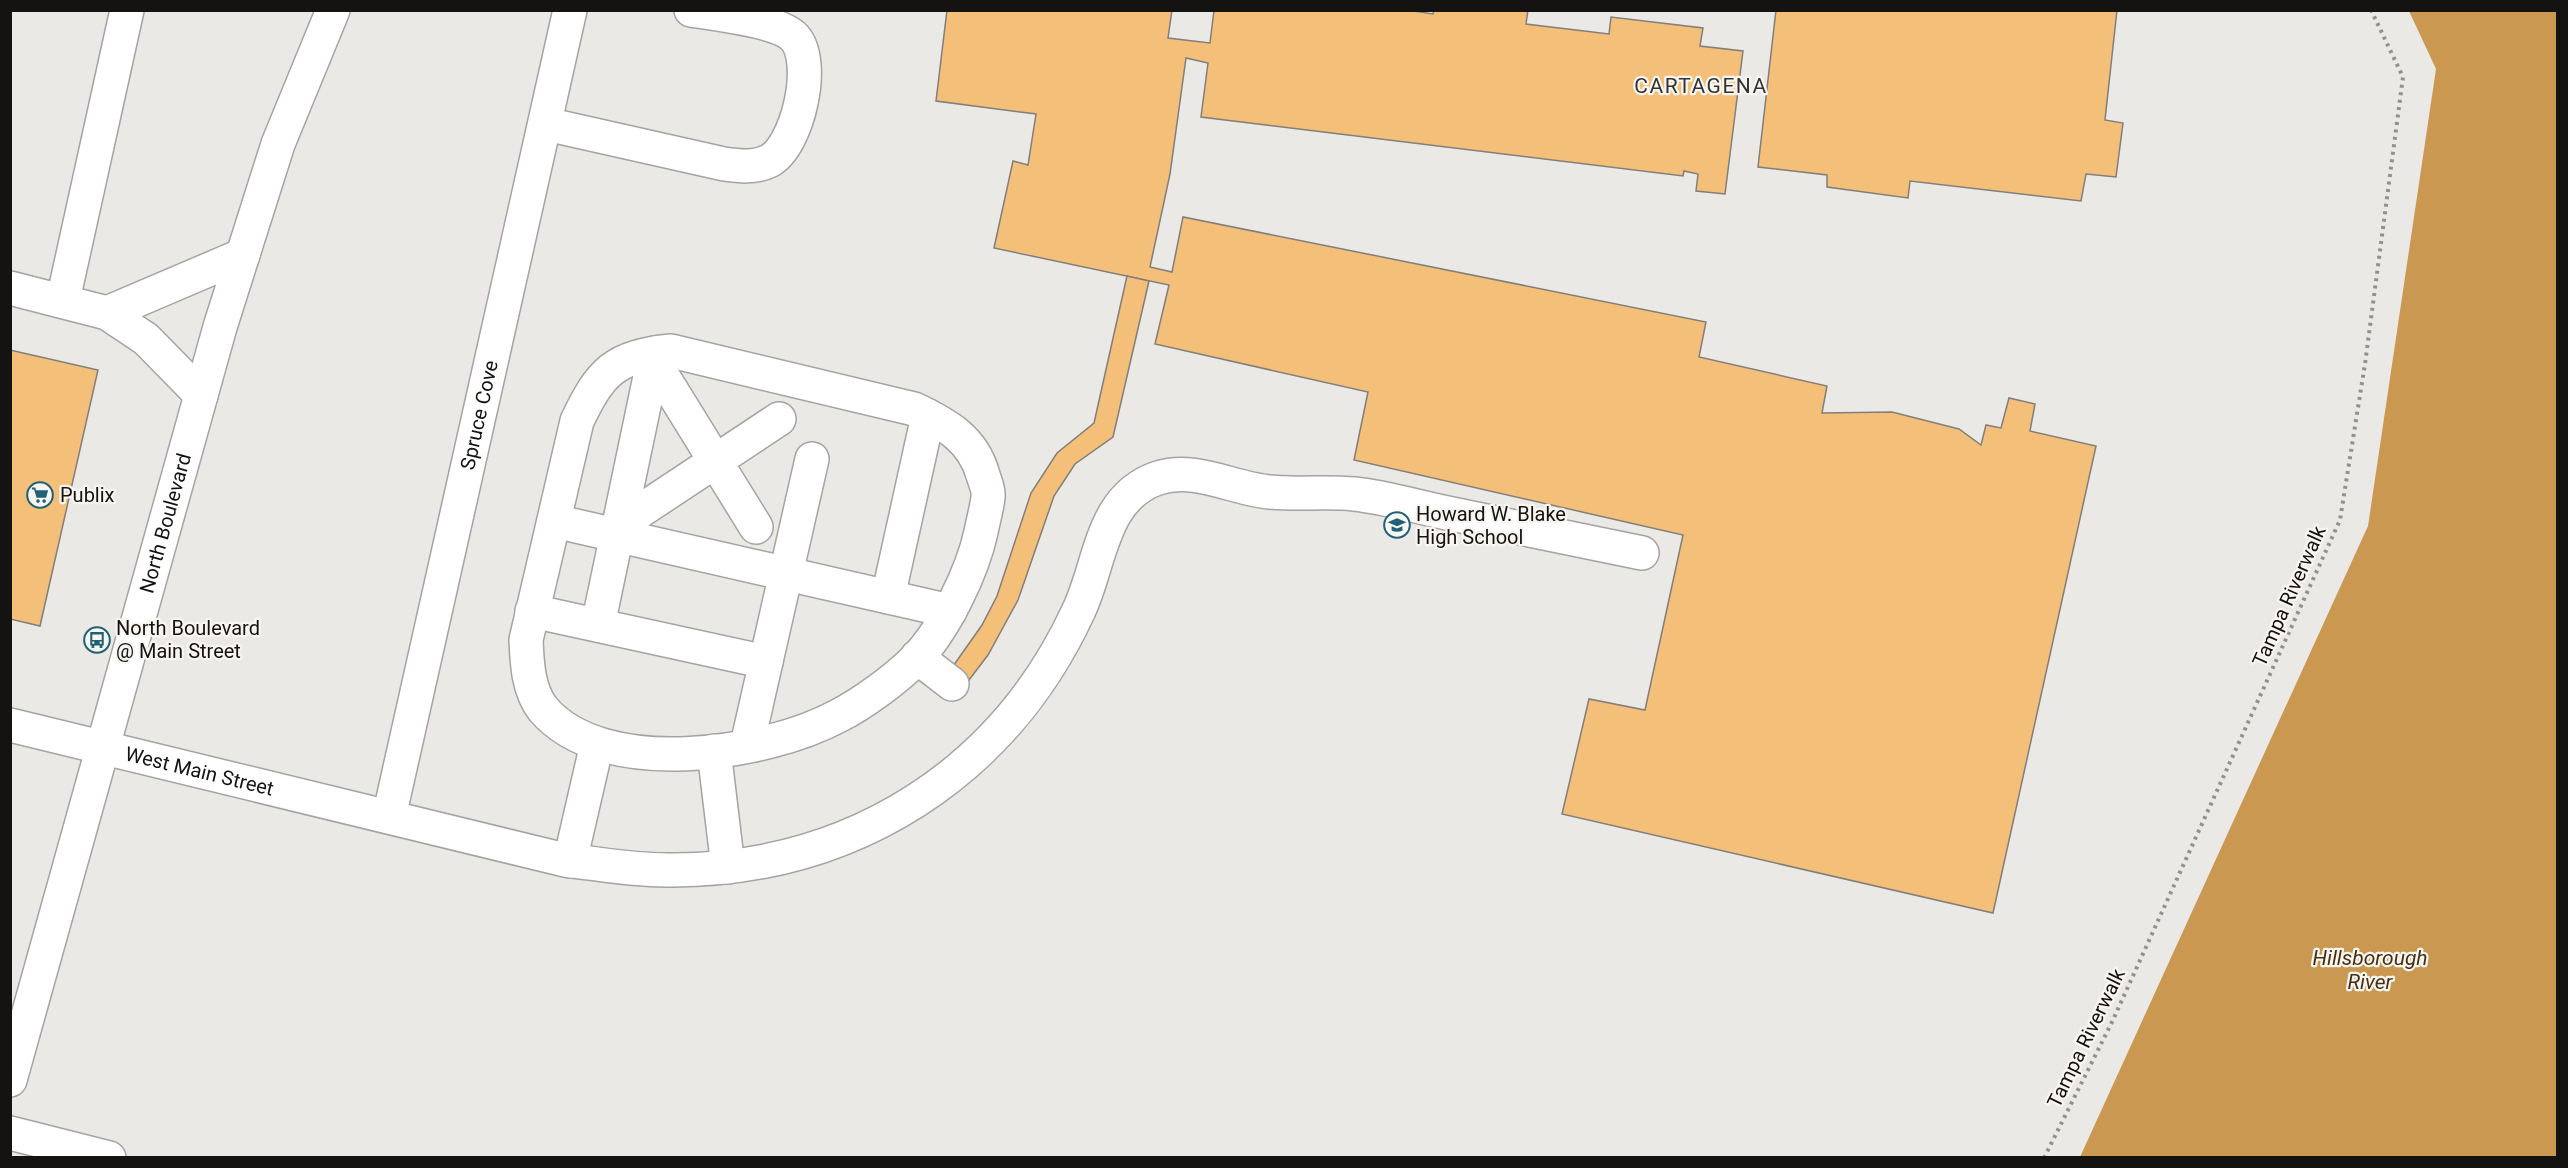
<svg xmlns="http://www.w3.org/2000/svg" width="2568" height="1168" viewBox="0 0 2568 1168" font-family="Roboto,sans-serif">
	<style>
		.water { fill: #cb9851 }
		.building { fill: #f4bf78; stroke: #817e7b; stroke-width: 1.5 }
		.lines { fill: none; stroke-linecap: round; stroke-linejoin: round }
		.minor-casing { stroke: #a6a3a0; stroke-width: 36 }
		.path { stroke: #92918d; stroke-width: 4; stroke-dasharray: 3 4.5; stroke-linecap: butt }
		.minor { stroke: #fff; stroke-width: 33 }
		.labels { text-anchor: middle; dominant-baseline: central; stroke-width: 4.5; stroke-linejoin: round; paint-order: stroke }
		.street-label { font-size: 20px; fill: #141311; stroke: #f9f6f2 }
		.poi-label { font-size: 20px; fill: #141311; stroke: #f9f6f2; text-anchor: start }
		.neighbourhood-label { font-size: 21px; letter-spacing: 1.5px; fill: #353331; stroke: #f9f6f2 }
		.water-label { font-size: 21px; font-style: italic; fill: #463011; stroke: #f9f6f2 }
	</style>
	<rect width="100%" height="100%" fill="#ebe9e5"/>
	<path class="water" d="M2409 11H2557V1157H2080L2368 526 2436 69Z"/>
	<g class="building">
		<path d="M947 10H1172L1168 38 1210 43 1214 10H1407L1433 14 1434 10H1528L1526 24 1609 34 1611 17 1703 28 1700 46 1743 51 1725 194 1696 191 1698 174 1684 171 1683 176 1201 117 1208 63 1186 58 1170 174 1150 267 1172 272 1183 217 1706 322 1699 357 1827 386 1822 413 1892 412 1959 429 1981 445 1986 425 2001 428 2009 398 2035 404 2030 431 2096 446 1993 913 1562 814 1589 699 1645 710 1683 535 1354 460 1368 392 1155 344 1169 285 994 248 1013 161 1028 165 1036 114 936 101Z"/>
		<path d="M1776 10H2117L2105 120 2123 123 2116 177 2086 174 2081 201 1910 181 1908 198 1827 187V175L1758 167Z"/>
		<path d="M1127 276 1149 281 1113 437 1075 464 1054 496 1018 600 988 655 969 680 951 669 982 625 997 596 1031 493 1057 453 1094 423Z"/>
		<path d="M10 350 98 370 40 626 10 619Z"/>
	</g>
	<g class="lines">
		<g class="minor-casing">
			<g id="minor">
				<path d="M546 124 724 164C739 166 755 168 769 161 798 146 818 59 793 36 775 20 715 14 691 10"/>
				<path d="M10 288 107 313 146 339 201 395"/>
				<path d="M63 300 127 10"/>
				<path d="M107 313 243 255"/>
				<path d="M671 351 914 409C946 424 973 439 983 475 985 482 989 490 988 497 987 508 983 521 981 532 972 573 944 630 915 660 896 679 862 704 838 716 766 755 603 780 543 709 528 690 527 663 526 640L577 421C601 371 614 357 671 351Z"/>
				<path d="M654 362 756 527"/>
				<path d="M554 521 950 611"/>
				<path d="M619 525 779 419"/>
				<path d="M888 597 928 416"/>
				<path d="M532 611 766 662"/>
				<path d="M598 625 655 353"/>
				<path d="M917 657 952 684"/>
				<path id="s1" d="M10 725 565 860C601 864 637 871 673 870 854 869 1004 773 1079 610 1101 563 1101 497 1158 478 1196 466 1233 489 1270 492 1298 495 1326 491 1354 494 1385 497 1417 507 1447 513 1512 526 1577 540 1642 553"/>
				<path d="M747 745 812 459"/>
				<path d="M714 751 728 867"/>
				<path id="s2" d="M389 817 570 10"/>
				<path d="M570 861 597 744"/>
				<path id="s3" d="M10 1080 220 327 278 144 333 10"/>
				<path d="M10 1133 109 1158"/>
			</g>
		</g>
		<path class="path" d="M2044 1158 2112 1022 2340 520 2365 364 2403 77 2371 10"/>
		<use href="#minor" class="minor"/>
	</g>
	<defs>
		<g id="supermarket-ring" transform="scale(1.35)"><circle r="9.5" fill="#f9f6f2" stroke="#206176" stroke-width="1.5"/><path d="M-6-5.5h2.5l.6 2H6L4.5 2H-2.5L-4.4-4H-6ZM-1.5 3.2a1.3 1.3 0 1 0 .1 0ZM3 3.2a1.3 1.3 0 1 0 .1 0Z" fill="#206176"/></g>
		<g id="school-ring" transform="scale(1.35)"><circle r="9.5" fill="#f9f6f2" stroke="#206176" stroke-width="1.5"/><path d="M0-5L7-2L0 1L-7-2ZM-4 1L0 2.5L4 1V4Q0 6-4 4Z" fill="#206176"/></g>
		<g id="bus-ring" transform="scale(1.35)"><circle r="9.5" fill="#f9f6f2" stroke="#206176" stroke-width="1.5"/><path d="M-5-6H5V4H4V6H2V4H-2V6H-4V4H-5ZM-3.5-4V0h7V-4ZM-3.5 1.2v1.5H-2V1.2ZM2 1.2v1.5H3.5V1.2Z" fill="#206176"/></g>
	</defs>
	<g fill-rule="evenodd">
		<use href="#supermarket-ring" x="40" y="495"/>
		<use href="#school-ring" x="1397" y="525"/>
		<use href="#bus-ring" x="97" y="640"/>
	</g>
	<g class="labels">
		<g class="street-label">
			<text stroke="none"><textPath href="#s2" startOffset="412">Spruce Cove</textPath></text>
			<text stroke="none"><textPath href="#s3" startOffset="578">North Boulevard</textPath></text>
			<text transform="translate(2289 596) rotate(-66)">Tampa Riverwalk</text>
			<text stroke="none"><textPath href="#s1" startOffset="195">West Main Street</textPath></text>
			<text transform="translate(2086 1038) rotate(-64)">Tampa Riverwalk</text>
		</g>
		<g class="poi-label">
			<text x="60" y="495">Publix</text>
			<text x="1416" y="514">Howard W. Blake<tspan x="1416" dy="23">High School</tspan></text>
			<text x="116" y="628">North Boulevard<tspan x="116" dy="23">@ Main Street</tspan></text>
		</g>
		<g class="neighbourhood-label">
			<text x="1701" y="86">CARTAGENA</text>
		</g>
		<g class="water-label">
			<text x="2370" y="958">Hillsborough<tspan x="2370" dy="24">River</tspan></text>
		</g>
	</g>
	<rect width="2568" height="1168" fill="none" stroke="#141311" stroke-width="24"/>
</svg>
